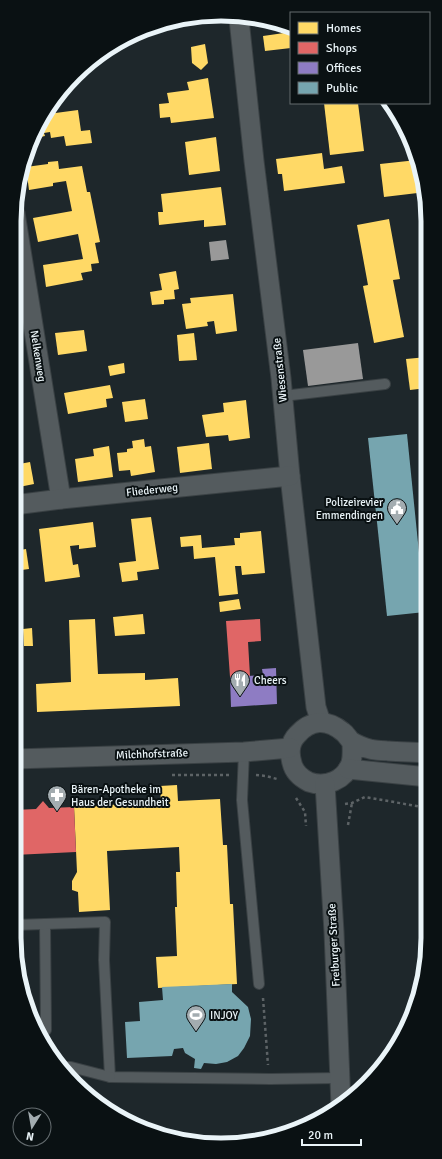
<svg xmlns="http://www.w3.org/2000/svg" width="442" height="1159" viewBox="0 0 442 1159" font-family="Signika,sans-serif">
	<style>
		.homes { fill: #ffd966 }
		.shops { fill: #e06666 }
		.offices { fill: #8e7cc3 }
		.public { fill: #76a5af }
		.industry { fill: #999 }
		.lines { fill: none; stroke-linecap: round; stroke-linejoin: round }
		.lane-casing { stroke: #3a4144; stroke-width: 12 }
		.street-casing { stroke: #3a4144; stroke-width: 21 }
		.path { stroke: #5d6366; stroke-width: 2.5; stroke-dasharray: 3 3; stroke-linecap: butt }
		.lane { stroke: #545b5e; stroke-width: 10 }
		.street { stroke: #545b5e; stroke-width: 19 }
		.labels { text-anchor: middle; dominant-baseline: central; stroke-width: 4; stroke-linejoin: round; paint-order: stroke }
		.street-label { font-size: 11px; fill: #eaf4f8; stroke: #0a1113 }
		.poi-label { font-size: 11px; fill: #eaf4f8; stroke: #0a1113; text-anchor: start }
		.rim { fill: none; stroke: #eaf4f8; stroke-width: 5 }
	</style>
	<rect width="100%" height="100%" fill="#1e272b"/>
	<g class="homes">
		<path d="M291 32V48L265 51 263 36Z"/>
		<path d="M205 44 208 63 201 70 192 63 191 47Z"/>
		<path d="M208 78 214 118 171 123 170 117 160 118 159 104 169 103 167 93 189 90 187 82Z"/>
		<path d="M324 103H358L364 151 330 155Z"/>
		<path d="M78 110 81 131 90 130 92 143 66 146 64 136 51 138 50 132 44 133 45 136 35 138 44 120H48V114Z"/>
		<path d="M216 137 220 171 189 175 185 142Z"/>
		<path d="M322 153 324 169 342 166 345 183 284 191 282 174H278L276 159Z"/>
		<path d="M417 160 426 192 384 197 380 164Z"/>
		<path d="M58 161 59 169 82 166 87 192H90L100 242 95 243 99 263 91 264 92 271 81 273 83 280 46 287 43 265 83 259 78 234 38 242 33 218 72 211 66 181 53 183V186L29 190 26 167 48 164V162Z"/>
		<path d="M221 187 226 225 204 227V220L159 225 158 212H163L161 194Z"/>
		<path d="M389 219 400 279 393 280 404 337 374 343 363 286 368 285 357 225Z"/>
		<path d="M176 271 179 289 174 290 175 299 164 300V304L152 305 150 292 162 290 159 274Z"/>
		<path d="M233 294 237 331 216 334 214 321 207 322 208 326 186 329 182 304 191 303 190 298Z"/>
		<path d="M84 330 87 351 58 355 55 333Z"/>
		<path d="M194 333 197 360 179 361 177 335Z"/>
		<path d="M427 357V388L410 390 406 359Z"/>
		<path d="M124 363 125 373 110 376 108 366Z"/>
		<path d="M110 385 113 398 106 399 107 407 68 414 64 393Z"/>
		<path d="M18 396 21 418 14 419V397Z"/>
		<path d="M145 399 148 419 125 422 122 402Z"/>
		<path d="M246 400 250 438 229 441 228 435 206 437 202 415 224 412 223 403Z"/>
		<path d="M144 439 145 447 151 446 155 472 131 476 130 470 119 471 117 453 127 452V449L133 448 132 441Z"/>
		<path d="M209 443 212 469 180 473 177 447Z"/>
		<path d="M109 446 113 477 78 482 75 459 94 456 93 449Z"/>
		<path d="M30 462 34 484 14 488V465Z"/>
		<path d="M151 517 159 569 137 572 138 580 122 582 119 563 136 561 131 519Z"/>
		<path d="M93 522 96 547 79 549V545L70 546 73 565 78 564 80 577 45 582 39 529Z"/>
		<path d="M261 531 265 573 242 575 241 566H235L238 594 219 596 215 557 194 559 193 546 181 547 180 537 201 535 202 548 235 545 234 538H240V533Z"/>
		<path d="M26 549 29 569 14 571V551Z"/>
		<path d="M239 599 241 609 220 612 219 602Z"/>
		<path d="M143 614 145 634 115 636 113 617Z"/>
		<path d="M95 619 98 674 145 673V680L178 678 180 706 37 712 36 684 71 682 69 620Z"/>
		<path d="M32 628 33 646H24L23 629Z"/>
		<path d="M177 785 178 801 220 799 223 845H227L230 904H233L237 984 158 988 156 957 177 956 175 907H177L176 872H180L179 847 107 851 110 910 79 912 78 892 72 890V881L77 872 74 807 161 802 160 786Z"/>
	</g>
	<g class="shops">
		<path d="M260 619 261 641 248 642 250 676 230 677 226 621Z"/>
		<path d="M43 801 49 808 74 807 76 852 14 855V810L36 809Z"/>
	</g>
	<path class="offices" d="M276 668 277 704 231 707 230 677 263 675 262 669Z"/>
	<g class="public">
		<path d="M407 434 425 612 387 616 368 438Z"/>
		<path d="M232 984V992L248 1007 251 1019 250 1036 244 1048 238 1056 227 1062 216 1064 204 1063 201 1069 194 1068 195 1059 185 1053 183 1048 174 1049 172 1056 127 1058 125 1022 140 1021 139 1002 163 1000 162 987Z"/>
	</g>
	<g class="industry">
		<path d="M226 240 229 259 211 261 209 242Z"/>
		<path d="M358 343 363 379 308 386 303 350Z"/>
	</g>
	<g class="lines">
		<g class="lane-casing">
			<g id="lane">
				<path d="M283 396 385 384"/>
				<path d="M244 752 242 800 259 984"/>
				<path d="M45 924 46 1030"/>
				<path d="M14 925 105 922 104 960 110 1077 270 1079 339 1078"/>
				<path d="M61 1067H71L110 1077"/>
			</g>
		</g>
		<g class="street-casing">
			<g id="street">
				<path d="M239 19 254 161 281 378 290 476 316 707 321 722"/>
				<path d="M15 213 61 499"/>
				<path d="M14 505 61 499 290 476"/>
				<path d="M352 742C352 748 353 756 351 763 345 780 326 788 309 782 301 778 294 772 292 763 289 753 290 742 297 735 311 719 327 719 343 732 346 734 348 738 351 741 355 744 365 748 370 749 376 751 382 750 388 751 401 752 414 752 428 753"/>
				<path d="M14 759 244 752 290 748"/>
				<path d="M348 769 428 777"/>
				<path d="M325 784 334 932 341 1106"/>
			</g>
		</g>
		<g class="path">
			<path d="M172 775H229"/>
			<path d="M256 775 266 776 277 779"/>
			<path d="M296 798 305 812 306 826"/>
			<path d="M345 804 352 803 365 797 428 808"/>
			<path d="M348 825 352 803"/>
			<path d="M263 998 268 1065"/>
		</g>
		<use href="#lane" class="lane"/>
		<use href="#street" class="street"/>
	</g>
	<defs>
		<g id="civic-pin" transform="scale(1)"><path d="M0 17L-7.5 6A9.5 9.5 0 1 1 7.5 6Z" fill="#a3acb0" stroke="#0a1113"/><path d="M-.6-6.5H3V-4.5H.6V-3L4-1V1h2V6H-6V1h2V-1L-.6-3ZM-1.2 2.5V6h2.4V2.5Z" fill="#fff"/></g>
		<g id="restaurant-pin" transform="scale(1)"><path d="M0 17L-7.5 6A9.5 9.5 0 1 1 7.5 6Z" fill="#a3acb0" stroke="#0a1113"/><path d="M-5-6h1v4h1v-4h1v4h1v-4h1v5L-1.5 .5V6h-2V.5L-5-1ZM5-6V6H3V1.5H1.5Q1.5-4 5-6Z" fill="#fff"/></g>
		<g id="pharmacy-pin" transform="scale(1)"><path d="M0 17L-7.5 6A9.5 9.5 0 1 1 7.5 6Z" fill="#a3acb0" stroke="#0a1113"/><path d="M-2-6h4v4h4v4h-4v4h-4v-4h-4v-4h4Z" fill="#fff"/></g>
		<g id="stadium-pin" transform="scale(1)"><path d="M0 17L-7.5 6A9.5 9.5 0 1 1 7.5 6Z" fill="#a3acb0" stroke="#0a1113"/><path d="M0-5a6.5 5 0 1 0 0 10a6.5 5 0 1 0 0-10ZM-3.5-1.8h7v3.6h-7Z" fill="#fff"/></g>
	</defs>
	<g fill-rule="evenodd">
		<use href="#civic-pin" x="397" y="508"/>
		<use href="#restaurant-pin" x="240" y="680"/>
		<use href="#pharmacy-pin" x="57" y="795"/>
		<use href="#stadium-pin" x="196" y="1015"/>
	</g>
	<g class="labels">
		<g class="street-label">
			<text transform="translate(38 356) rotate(81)">Nelkenweg</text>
			<text transform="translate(280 370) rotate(-96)">Wiesenstraße</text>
			<text transform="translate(152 490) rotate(-6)">Fliederweg</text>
			<text transform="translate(152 754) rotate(-2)">Milchhofstraße</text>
			<text transform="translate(334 945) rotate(-93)">Freiburger Straße</text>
		</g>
		<g class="poi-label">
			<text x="383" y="502" text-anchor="end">Polizeirevier<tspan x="383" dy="13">Emmendingen</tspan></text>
			<text x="254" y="680">Cheers</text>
			<text x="71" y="789">Bären-Apotheke im<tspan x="71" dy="13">Haus der Gesundheit</tspan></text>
			<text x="210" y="1015">INJOY</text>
		</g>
	</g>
	<path d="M0 0H442V1159H0ZM221 21H221A200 200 0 0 1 421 221V938A200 200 0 0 1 221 1138H221A200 200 0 0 1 21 938V221A200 200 0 0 1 221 21Z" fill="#0a1113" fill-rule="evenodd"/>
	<path class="rim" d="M221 21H221A200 200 0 0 1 421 221V938A200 200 0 0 1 221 1138H221A200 200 0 0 1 21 938V221A200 200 0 0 1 221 21Z"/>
	<rect x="290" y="12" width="140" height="92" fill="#0a1113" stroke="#646c6f"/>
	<rect x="298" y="22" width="20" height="12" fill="#ffd966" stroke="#646c6f"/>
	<text x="326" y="32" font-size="12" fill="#eaf4f8">Homes</text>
	<rect x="298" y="42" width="20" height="12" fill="#e06666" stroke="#646c6f"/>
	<text x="326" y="52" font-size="12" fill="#eaf4f8">Shops</text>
	<rect x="298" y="62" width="20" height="12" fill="#8e7cc3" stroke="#646c6f"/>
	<text x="326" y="72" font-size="12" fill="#eaf4f8">Offices</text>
	<rect x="298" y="82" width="20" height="12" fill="#76a5af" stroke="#646c6f"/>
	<text x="326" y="92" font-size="12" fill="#eaf4f8">Public</text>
	<g transform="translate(32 1127) rotate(191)"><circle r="19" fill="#0a1113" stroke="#646c6f"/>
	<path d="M0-3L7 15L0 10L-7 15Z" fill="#a3acb0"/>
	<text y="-6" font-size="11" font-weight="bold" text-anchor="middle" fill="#eaf4f8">N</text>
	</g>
	<path d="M302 1139v6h59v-6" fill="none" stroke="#eaf4f8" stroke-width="2"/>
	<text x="308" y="1139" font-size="12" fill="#eaf4f8" stroke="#0a1113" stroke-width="3" paint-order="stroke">20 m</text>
</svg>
